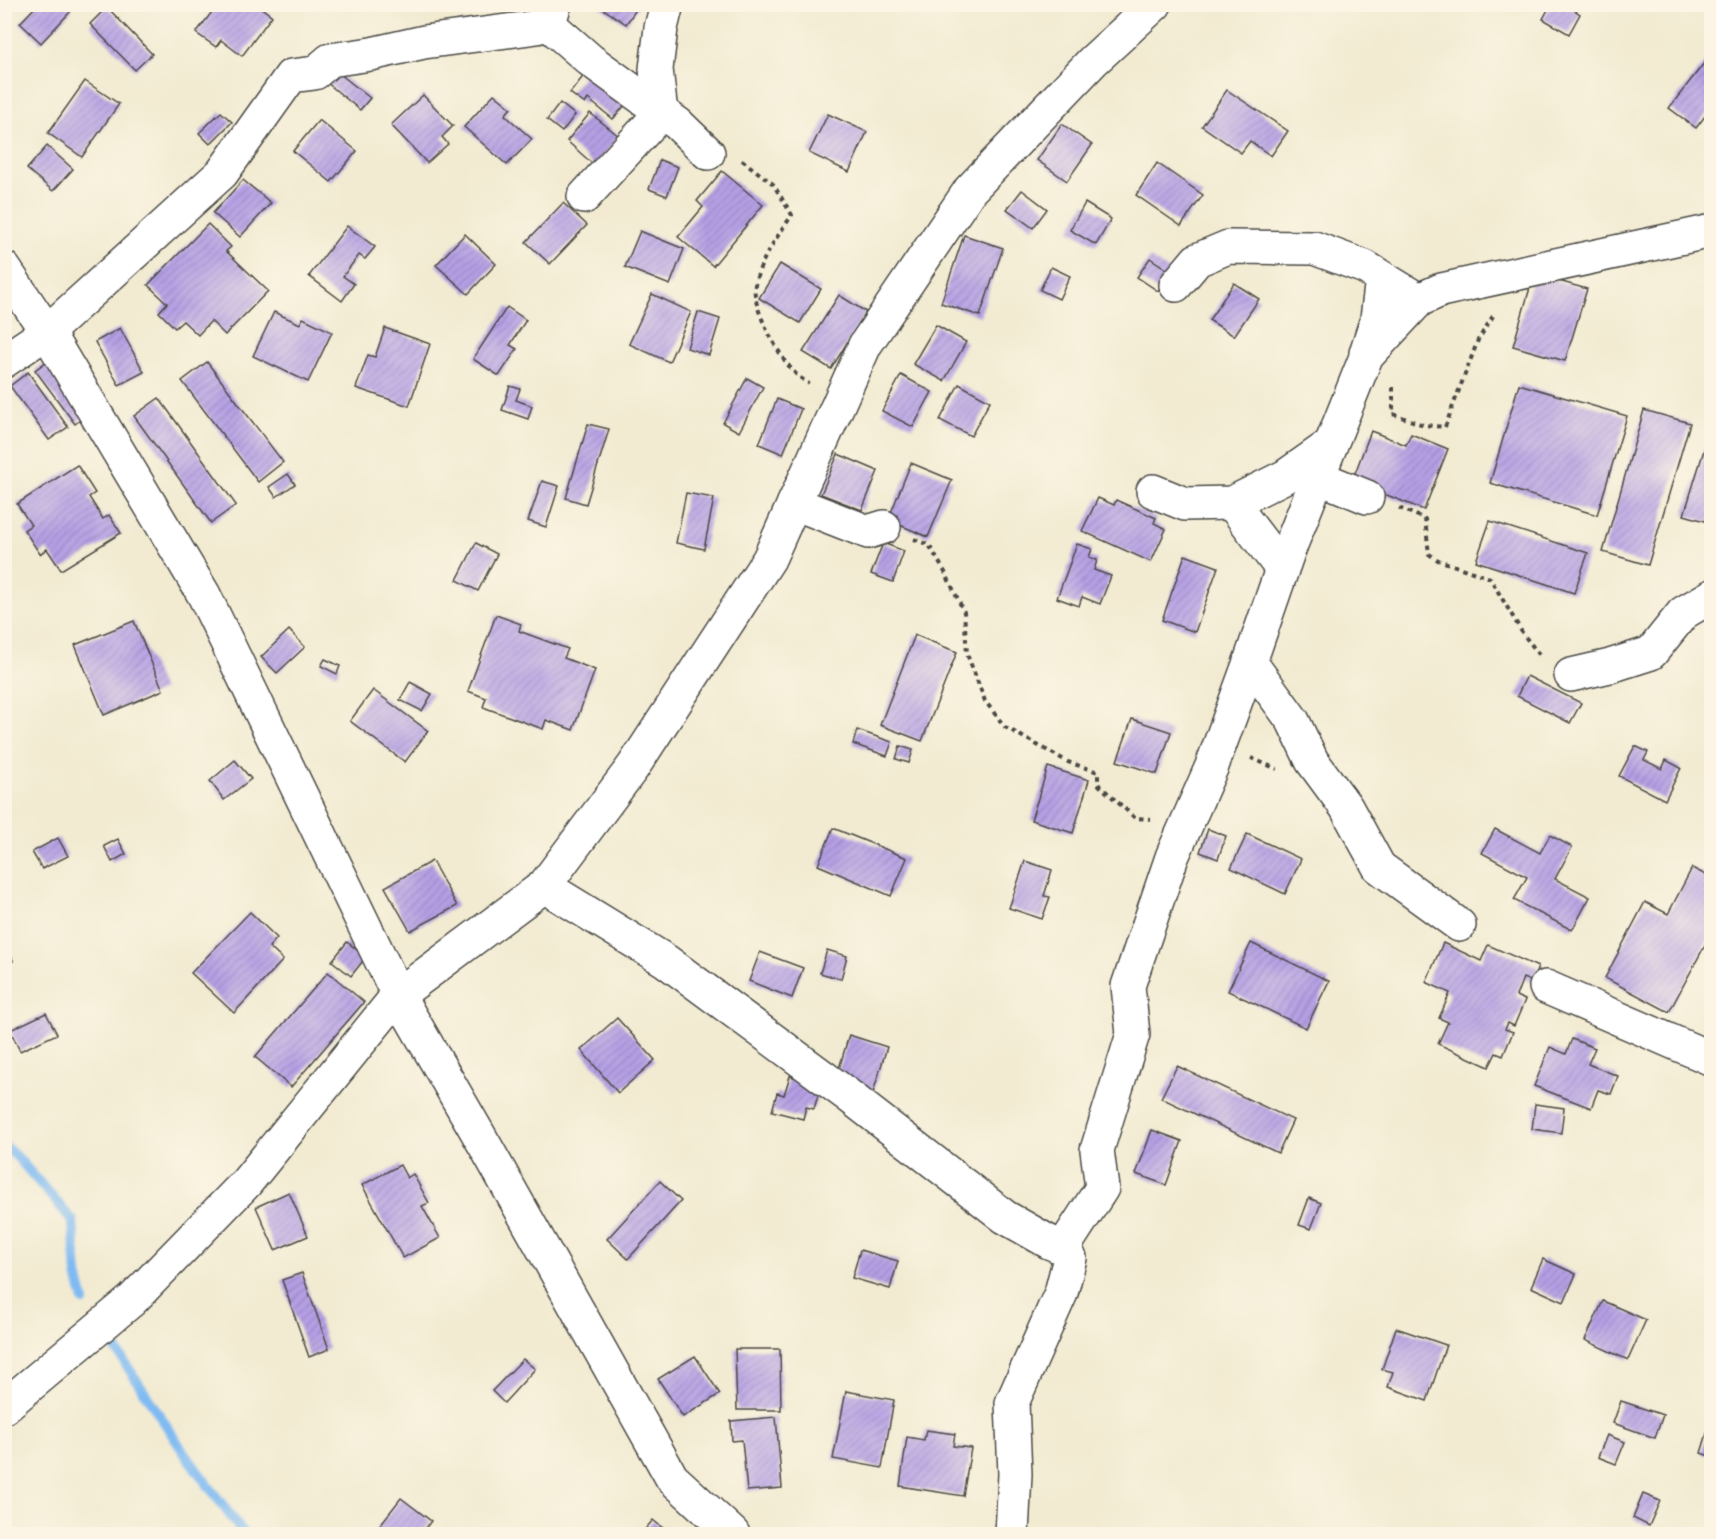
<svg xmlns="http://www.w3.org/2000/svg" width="1716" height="1539" viewBox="0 0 1716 1539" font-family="'Gochi Hand',sans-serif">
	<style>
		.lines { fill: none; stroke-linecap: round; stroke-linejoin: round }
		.stream { stroke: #7fbbf2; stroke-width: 10 }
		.building { fill: url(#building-hatch) }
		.minor-casing { stroke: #494844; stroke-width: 36 }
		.path { stroke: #494844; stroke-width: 4; stroke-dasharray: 4.5 4.5; stroke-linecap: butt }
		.minor { stroke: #fff; stroke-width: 33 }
	</style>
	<defs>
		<pattern id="building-hatch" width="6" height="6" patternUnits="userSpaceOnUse" patternTransform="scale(1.5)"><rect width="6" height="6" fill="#b6a0e6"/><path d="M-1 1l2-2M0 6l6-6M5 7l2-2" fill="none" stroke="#9483bb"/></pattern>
	</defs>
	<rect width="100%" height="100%" fill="#fcf5e5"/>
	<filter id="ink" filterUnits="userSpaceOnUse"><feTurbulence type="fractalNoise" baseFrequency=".0167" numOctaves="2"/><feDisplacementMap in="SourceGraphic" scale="12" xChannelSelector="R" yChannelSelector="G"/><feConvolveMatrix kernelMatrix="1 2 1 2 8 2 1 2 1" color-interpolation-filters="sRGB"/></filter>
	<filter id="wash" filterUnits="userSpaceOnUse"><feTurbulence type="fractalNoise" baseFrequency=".008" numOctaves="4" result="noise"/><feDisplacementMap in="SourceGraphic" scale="24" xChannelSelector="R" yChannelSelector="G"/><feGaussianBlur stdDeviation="1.35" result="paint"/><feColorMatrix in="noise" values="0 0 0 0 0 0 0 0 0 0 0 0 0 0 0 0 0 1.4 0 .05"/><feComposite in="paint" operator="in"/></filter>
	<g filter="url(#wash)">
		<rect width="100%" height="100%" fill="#f2ebd2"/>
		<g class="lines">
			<g class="stream">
				<path d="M4 1146 18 1158 73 1221 77 1275 84 1301"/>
				<path d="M114 1346 185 1454 244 1534"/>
			</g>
		</g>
		<g id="blocks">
			<g class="building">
				<path d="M38 4H67L72 10 41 43 20 23Z"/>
				<path d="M218 4H256L272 16 242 56 221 40 216 47 196 33Z"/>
				<path d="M596 4H640L626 24Z"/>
				<path d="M1551 4H1565L1580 14 1569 34 1543 19Z"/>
				<path d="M107 7 152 54 135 70 90 24Z"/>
				<path d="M1712 53V107L1696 128 1669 108Z"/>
				<path d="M335 70 370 98 360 110 326 82Z"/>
				<path d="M585 74 625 105 613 119 588 99 585 104 570 93Z"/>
				<path d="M85 81 119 104 82 157 48 133Z"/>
				<path d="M1227 90 1288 131 1271 156 1250 141 1241 153 1202 126Z"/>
				<path d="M494 94 511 108 505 115 532 139 507 165 464 127Z"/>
				<path d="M423 95 453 126 442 137 448 144 427 163 391 125Z"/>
				<path d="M560 103 575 115 562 132 547 120Z"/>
				<path d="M221 112 232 122 210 144 199 133Z"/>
				<path d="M590 113 619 136 595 166 567 141Z"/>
				<path d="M828 114 867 132 849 172 809 153Z"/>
				<path d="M319 120 357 151 331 182 293 151Z"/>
				<path d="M1062 124 1092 145 1067 181 1037 160Z"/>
				<path d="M47 146 73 169 53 191 27 169Z"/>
				<path d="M660 160 678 167 667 196 649 189Z"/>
				<path d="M1157 163 1203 195 1181 226 1136 195Z"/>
				<path d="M722 171 763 205 713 266 678 237 703 207 697 201Z"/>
				<path d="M243 180 271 203 240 237 213 213Z"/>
				<path d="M1022 190 1047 209 1033 228 1007 209Z"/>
				<path d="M563 203 587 225 550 264 526 242Z"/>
				<path d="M1085 203 1111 219 1096 245 1070 230Z"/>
				<path d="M208 224 231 247 226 251 268 291 225 335 211 321 198 335 183 321 175 328 159 312 167 303 148 285Z"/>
				<path d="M347 226 375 247 365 259 359 255 343 276 354 284 342 301 309 276Z"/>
				<path d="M640 231 684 249 670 285 625 267Z"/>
				<path d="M465 234 496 264 468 294 436 265Z"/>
				<path d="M964 235 1003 248 980 316 941 303Z"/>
				<path d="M1150 258 1171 272 1158 291 1137 277Z"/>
				<path d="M780 264 821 289 800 323 759 298Z"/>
				<path d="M1051 267 1070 276 1059 299 1040 290Z"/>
				<path d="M1534 274 1587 289 1565 361 1513 346Z"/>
				<path d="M1234 283 1259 299 1234 336 1209 320Z"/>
				<path d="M652 294 691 312 669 362 629 344Z"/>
				<path d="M839 295 866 312 831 369 803 352Z"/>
				<path d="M507 307 526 320 510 345 517 349 499 376 473 359Z"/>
				<path d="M274 312 300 324 303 318 332 332 308 382 253 356Z"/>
				<path d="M698 312 720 319 709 355 687 348Z"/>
				<path d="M936 325 966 342 944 381 913 364Z"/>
				<path d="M120 328 144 372 119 385 95 342Z"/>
				<path d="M385 328 430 344 409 406 356 388 368 355 375 357Z"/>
				<path d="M54 356 93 410 75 424 35 370Z"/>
				<path d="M207 362 283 462 258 482 182 381Z"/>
				<path d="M28 372 68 427 49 440 10 386Z"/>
				<path d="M901 375 932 392 913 427 882 411Z"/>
				<path d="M747 378 763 387 739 432 723 423Z"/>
				<path d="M959 384 990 401 971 436 940 420Z"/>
				<path d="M1519 384 1627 416 1597 515 1490 483Z"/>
				<path d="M510 386 520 389 516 400 532 406 528 419 502 410Z"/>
				<path d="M159 398 236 505 211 523 134 416Z"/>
				<path d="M777 399 801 409 783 454 759 444Z"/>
				<path d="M1644 410 1690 423 1648 565 1603 552Z"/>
				<path d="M588 424 609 429 586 504 566 498Z"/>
				<path d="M1712 424V523L1684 515Z"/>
				<path d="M1371 431 1406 445 1411 434 1448 449 1424 510 1352 481Z"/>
				<path d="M838 454 878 471 862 510 821 494Z"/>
				<path d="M911 463 952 480 928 537 888 520Z"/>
				<path d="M77 465 95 493 89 497 103 519 109 515 121 533 61 570 47 549 40 554 24 530 31 525 17 504Z"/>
				<path d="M288 474 295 484 276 497 269 487Z"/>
				<path d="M542 481 559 486 546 527 528 521Z"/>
				<path d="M686 493 714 498 704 549 676 543Z"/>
				<path d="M1098 498 1114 505 1116 500 1156 518 1154 523 1166 529 1151 562 1082 531Z"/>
				<path d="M1490 521 1588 553 1574 593 1476 561Z"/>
				<path d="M476 543 497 554 478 591 457 580Z"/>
				<path d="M883 543 904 551 893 582 871 574Z"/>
				<path d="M1077 544 1092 549 1089 557 1097 560 1094 570 1111 576 1100 604 1082 597 1079 606 1057 598Z"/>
				<path d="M1185 555 1218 567 1195 632 1162 620Z"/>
				<path d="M496 615 521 624 519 631 568 649 564 658 595 670 573 730 546 720 543 729 483 707 486 698 468 691Z"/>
				<path d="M134 621 163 690 104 715 75 645Z"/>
				<path d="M289 630 305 647 277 673 261 657Z"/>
				<path d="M915 635 957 652 922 741 880 725Z"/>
				<path d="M325 659 340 666 337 674 321 666Z"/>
				<path d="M1527 676 1581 703 1570 723 1517 696Z"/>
				<path d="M410 682 432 694 422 711 400 700Z"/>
				<path d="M373 690 428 731 405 762 350 721Z"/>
				<path d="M1132 719 1171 732 1157 774 1117 761Z"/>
				<path d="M857 730 892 742 887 756 853 744Z"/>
				<path d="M900 746 913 750 909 763 896 759Z"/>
				<path d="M1635 746 1648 752 1644 760 1662 769 1666 760 1681 768 1665 800 1619 776Z"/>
				<path d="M235 760 251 779 224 800 210 781Z"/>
				<path d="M1048 767 1089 780 1073 833 1031 820Z"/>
				<path d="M833 828 907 858 891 896 818 865Z"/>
				<path d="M1208 829 1226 836 1218 859 1200 852Z"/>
				<path d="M1495 829 1540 853 1550 835 1572 847 1555 879 1590 897 1572 930 1514 900 1527 877 1482 853Z"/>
				<path d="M1247 834 1301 859 1285 894 1231 868Z"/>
				<path d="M58 838 68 856 42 869 32 852Z"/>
				<path d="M118 839 126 854 112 862 104 846Z"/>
				<path d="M432 861 457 906 410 931 385 887Z"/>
				<path d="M1025 861 1052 870 1044 896 1050 897 1042 919 1009 908Z"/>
				<path d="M1692 868 1712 878V917L1709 922 1712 924V932L1669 1012 1605 978 1645 902 1668 914Z"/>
				<path d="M250 912 277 938 269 947 283 960 234 1013 191 973Z"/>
				<path d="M4 935 13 961 4 963Z"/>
				<path d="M347 942 366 957 351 976 332 961Z"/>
				<path d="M1251 943 1329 981 1306 1028 1228 991Z"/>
				<path d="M1443 943 1481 961 1488 945 1538 967 1532 982 1523 978 1516 996 1525 1000 1514 1026 1508 1023 1505 1029 1513 1032 1503 1056 1496 1053 1489 1067 1438 1044 1448 1022 1439 1018 1450 993 1426 982Z"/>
				<path d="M827 950 847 956 841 979 820 973Z"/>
				<path d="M760 952 803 968 792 998 749 981Z"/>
				<path d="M328 972 364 1002 291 1087 255 1057Z"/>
				<path d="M46 1013 57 1034 20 1051 10 1030Z"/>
				<path d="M1712 1013V1031L1703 1027Z"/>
				<path d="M617 1018 655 1060 618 1093 581 1050Z"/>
				<path d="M849 1035 887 1047 873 1093 835 1082Z"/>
				<path d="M1572 1039 1595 1048 1588 1064 1618 1076 1611 1094 1598 1090 1591 1108 1534 1086 1550 1047 1566 1054Z"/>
				<path d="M1177 1066 1293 1120 1278 1153 1161 1098Z"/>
				<path d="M790 1076 821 1085 814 1109 806 1107 803 1119 772 1111 777 1093 784 1095Z"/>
				<path d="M1535 1104 1564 1108 1561 1133 1532 1129Z"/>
				<path d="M1152 1130 1182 1141 1166 1185 1136 1174Z"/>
				<path d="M400 1165 407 1178 413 1174 429 1203 422 1206 440 1238 403 1258 362 1185Z"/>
				<path d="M660 1181 681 1201 628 1259 607 1239Z"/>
				<path d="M289 1192 308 1236 275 1250 256 1207Z"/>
				<path d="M1309 1198 1321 1203 1311 1229 1299 1225Z"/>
				<path d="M860 1250 898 1261 890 1289 852 1278Z"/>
				<path d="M1543 1259 1576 1274 1564 1302 1531 1287Z"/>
				<path d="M302 1273 329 1349 309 1357 282 1280Z"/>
				<path d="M1603 1301 1646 1320 1628 1360 1585 1340Z"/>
				<path d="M1396 1328 1446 1345 1427 1401 1388 1387 1393 1372 1382 1369Z"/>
				<path d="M735 1349H780L781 1410H737Z"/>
				<path d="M695 1356 720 1394 683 1417 658 1379Z"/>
				<path d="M523 1359 535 1369 504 1403 492 1391Z"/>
				<path d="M846 1391 894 1400 882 1468 833 1459Z"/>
				<path d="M1621 1401 1663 1415 1655 1438 1613 1423Z"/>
				<path d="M776 1417 782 1488 747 1491 742 1440 732 1441 731 1421Z"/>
				<path d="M1709 1427 1712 1428V1457L1701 1453Z"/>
				<path d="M926 1430 955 1434 953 1446 971 1448 963 1496 900 1486 907 1437 924 1440Z"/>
				<path d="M1607 1435 1625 1442 1616 1464 1598 1457Z"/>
				<path d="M1643 1494 1660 1501 1649 1526 1633 1518Z"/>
				<path d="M401 1498 431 1521 421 1534H382L376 1530Z"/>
				<path d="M653 1520 670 1534H641Z"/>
			</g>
		</g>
	</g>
	<g filter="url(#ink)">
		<use href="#blocks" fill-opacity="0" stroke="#494844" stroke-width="1.5"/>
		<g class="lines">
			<g class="minor-casing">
				<g id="minor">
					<path d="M544 20 590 60 678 124 708 153"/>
					<path d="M584 197 661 113 656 69 661 28 667 4"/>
					<path d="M4 268 47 332 204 595 398 995 487 1149 672 1478 733 1534"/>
					<path d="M1176 285 1197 260 1228 247 1314 248 1365 267 1419 300"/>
					<path d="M1366 353 1377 319 1382 278"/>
					<path d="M4 361 47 332 222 173 291 76 315 73 330 60 371 54 424 42 537 27 552 13 555 4"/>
					<path d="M1318 477 1367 497"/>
					<path d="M1153 491 1185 504 1232 503 1286 476 1330 445"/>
					<path d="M794 503 868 532 884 527"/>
					<path d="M1232 503 1282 569"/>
					<path d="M1571 675 1610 666 1651 653 1683 613 1712 596"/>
					<path d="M544 886 666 961 849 1096 1005 1217 1049 1242 1063 1248 1070 1258 1061 1293 1012 1403 1015 1474 1012 1534"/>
					<path d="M1459 925 1379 867 1346 807 1312 761 1293 721 1250 662 1288 552 1366 357 1419 300 1441 290 1712 231"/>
					<path d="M1546 987 1712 1059"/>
					<path d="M1063 1248 1102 1188 1097 1150 1133 1034 1128 986 1172 857 1212 766 1250 662"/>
					<path d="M4 1407 132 1300 246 1183 398 995 544 886 633 767 769 559 865 345 970 190 1093 61 1155 4"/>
				</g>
			</g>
			<g class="path">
				<path d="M742 160 773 184 792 215C778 236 760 259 755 285 751 307 779 356 794 372 798 377 804 380 809 384"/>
				<path d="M1393 387V414L1424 425 1445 427 1478 340 1493 316"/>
				<path d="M1399 508 1425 519 1429 554 1438 560 1490 578 1523 634 1542 658"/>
				<path d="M914 539 929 545 946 574 964 612 967 654 985 701 1005 727 1068 762 1098 772V784L1135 818 1151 819"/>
				<path d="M1251 758 1277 769"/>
			</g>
			<use href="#minor" class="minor"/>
		</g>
	</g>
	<rect width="1716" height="1539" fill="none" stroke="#fcf5e5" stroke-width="24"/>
</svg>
